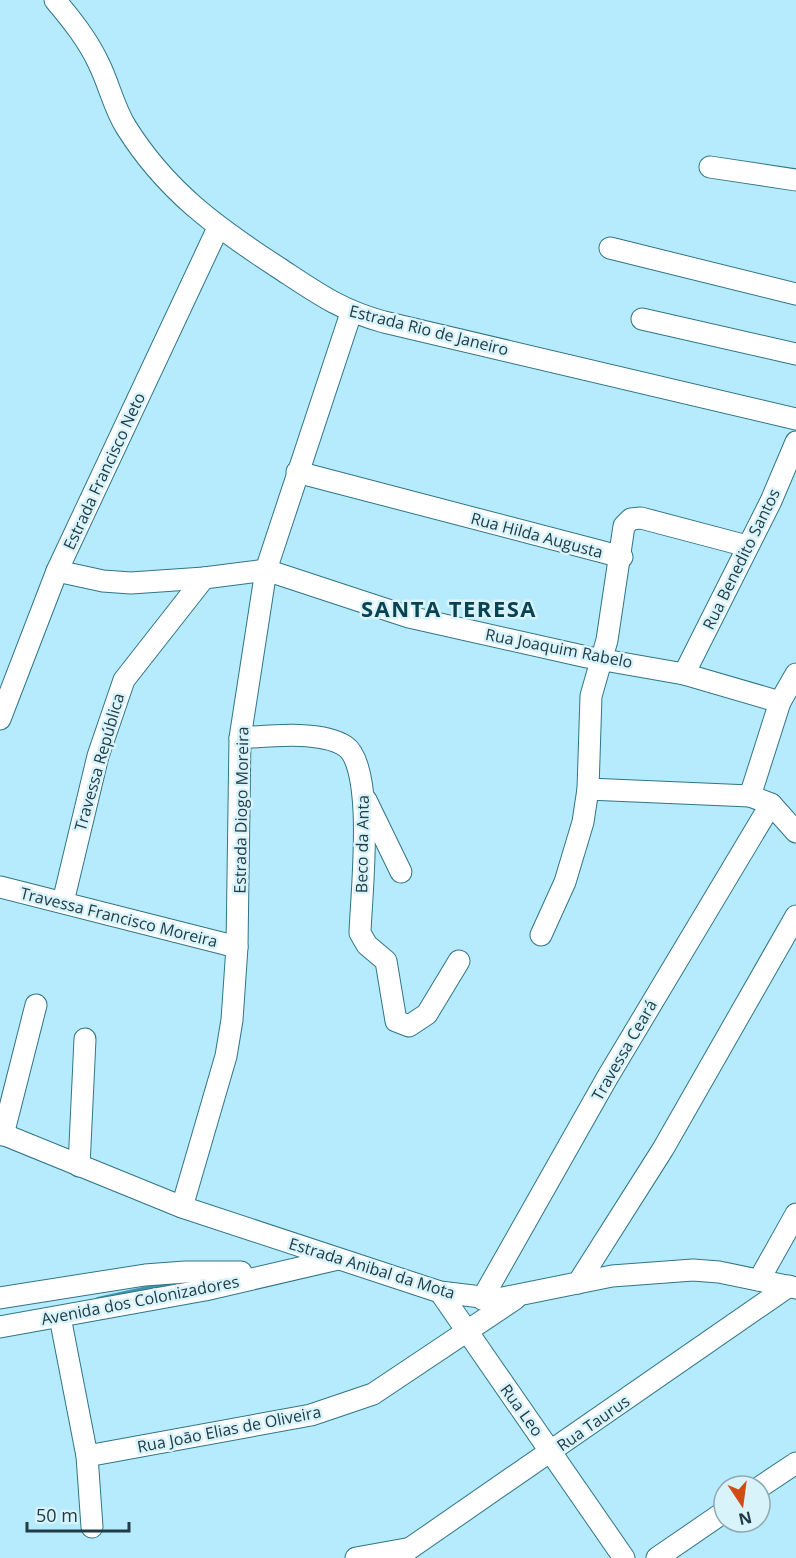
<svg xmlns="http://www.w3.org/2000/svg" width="796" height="1558" viewBox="0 0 796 1558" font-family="'Open Sans',sans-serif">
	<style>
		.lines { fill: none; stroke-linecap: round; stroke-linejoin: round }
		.stream { stroke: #4294ab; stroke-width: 4 }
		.minor-casing { stroke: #307588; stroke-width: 23 }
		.minor { stroke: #fff; stroke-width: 21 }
		.labels { text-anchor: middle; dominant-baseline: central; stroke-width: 5; stroke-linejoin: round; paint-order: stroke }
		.street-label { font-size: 16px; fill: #203c44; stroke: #d9f3fb }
		.district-label { font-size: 22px; font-weight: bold; letter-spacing: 1.5px; fill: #094250; stroke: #d9f3fb }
	</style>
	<rect width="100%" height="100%" fill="#b5ebfc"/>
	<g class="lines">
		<path class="stream" d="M98 1299 170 1283"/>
		<g class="minor-casing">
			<g id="minor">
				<path d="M55 0C71 19 88 40 99 64 109 84 114 108 126 127 166 191 216 227 279 268 317 293 340 310 384 322L796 419"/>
				<path d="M710 167 796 180"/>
				<path d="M610 248 796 294"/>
				<path d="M642 319 796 354"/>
				<path d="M297 472 622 557"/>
				<path d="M57 571 103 581 131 583 204 578 266 570 409 617 587 657 684 674 780 702"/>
				<path d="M684 674 771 501 796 442"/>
				<path d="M0 719 57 571 218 228"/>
				<path d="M240 738C268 736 321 730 345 746 376 766 361 896 360 933L367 945 386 961 396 1021 409 1026 427 1014 459 961"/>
				<path d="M588 789 750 796 771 804 796 832"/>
				<path d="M750 796 780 702 796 674"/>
				<path d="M366 800 401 872"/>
				<path d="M0 887 237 947"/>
				<path d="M63 902 98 756 124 680 204 578"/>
				<path d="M541 935 565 882 583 822 588 789 591 696 607 640 624 526 631 519 641 518 747 546"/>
				<path d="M0 1133 182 1207 440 1292 498 1299 612 1276 693 1270 719 1272 796 1288"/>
				<path d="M3 1135 36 1005"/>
				<path d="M79 1166 85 1039"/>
				<path d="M182 1207 226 1056 232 1020 237 947 240 738 266 570 351 313"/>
				<path d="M759 1280 796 1214"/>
				<path d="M578 1283 663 1149 796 916"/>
				<path d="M440 1292 624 1558"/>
				<path d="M0 1298 145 1275 185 1272H241"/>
				<path d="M482 1299 607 1078 771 804"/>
				<path d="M60 1317 87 1456 92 1527"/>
				<path d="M0 1327 205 1290 338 1259"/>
				<path d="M87 1456 311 1415 373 1394 515 1299"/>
				<path d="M760 1487 796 1463"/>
				<path d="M356 1558 406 1549"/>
				<path d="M396 1558 789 1286"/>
				<path d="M657 1558 724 1512"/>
			</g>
		</g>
		<use href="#minor" class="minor"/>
	</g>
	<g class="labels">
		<g class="street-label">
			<text transform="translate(429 330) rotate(14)">Estrada Rio de Janeiro</text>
			<text transform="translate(104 471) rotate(-65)">Estrada Francisco Neto</text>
			<text transform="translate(537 535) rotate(15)">Rua Hilda Augusta</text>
			<text transform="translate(741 559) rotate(-64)">Rua Benedito Santos</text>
			<text transform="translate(559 648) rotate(11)">Rua Joaquim Rabelo</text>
			<text transform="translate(99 762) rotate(-74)">Travessa República</text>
			<text transform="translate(241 810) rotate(-89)">Estrada Diogo Moreira</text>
			<text transform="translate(362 844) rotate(-89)">Beco da Anta</text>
			<text transform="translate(119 917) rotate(14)">Travessa Francisco Moreira</text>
			<text transform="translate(624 1050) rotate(-60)">Travessa Ceará</text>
			<text transform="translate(372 1268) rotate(17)">Estrada Anibal da Mota</text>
			<text transform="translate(140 1300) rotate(-11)">Avenida dos Colonizadores</text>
			<text transform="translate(522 1410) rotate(54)">Rua Leo</text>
			<text transform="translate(593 1423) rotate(-35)">Rua Taurus</text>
			<text transform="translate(229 1429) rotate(-11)">Rua Joāo Elias de Oliveira</text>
		</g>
		<g class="district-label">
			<text x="449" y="608">SANTA TERESA</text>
		</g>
	</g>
	<g transform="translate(742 1504) rotate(167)"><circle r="28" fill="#d9f3fb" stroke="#8faab2" stroke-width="1.5"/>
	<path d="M0-4.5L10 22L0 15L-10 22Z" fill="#d14b14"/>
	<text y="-9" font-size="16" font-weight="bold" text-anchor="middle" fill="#203c44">N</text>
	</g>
	<path d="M27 1522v9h102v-9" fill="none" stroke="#203c44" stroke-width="3"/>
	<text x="36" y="1522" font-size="18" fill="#203c44" stroke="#d9f3fb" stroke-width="4.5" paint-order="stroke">50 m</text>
</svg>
